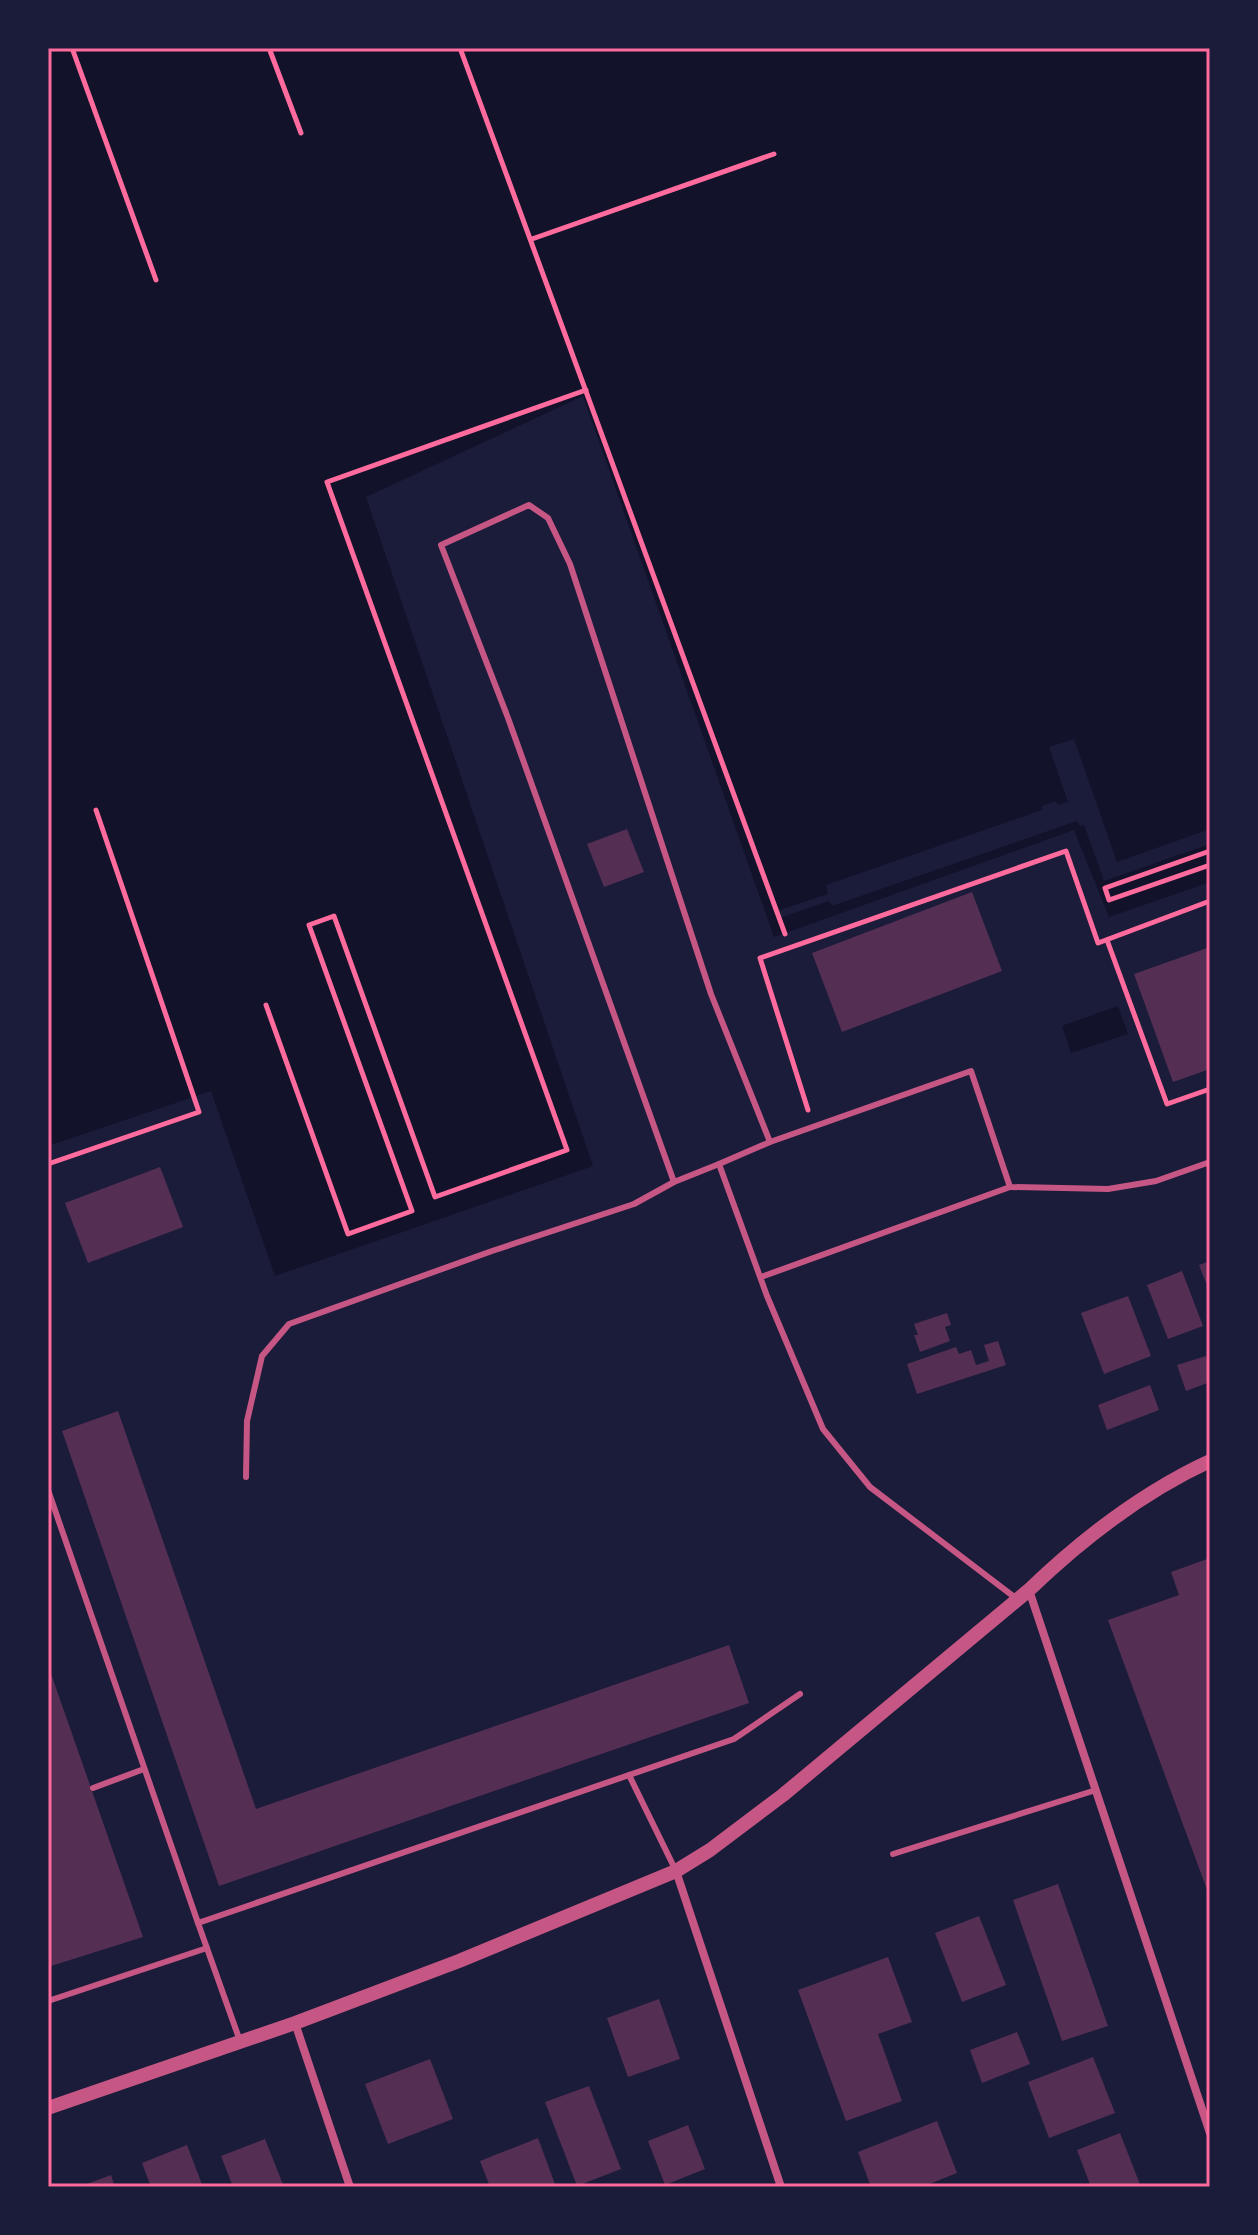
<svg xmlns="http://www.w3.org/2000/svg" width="1258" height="2235" viewBox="0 0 1258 2235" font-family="'Space Grotesk',sans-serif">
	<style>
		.water { fill: #12122b }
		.pier { fill: #1b1b3a }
		.building { fill: #542f53 }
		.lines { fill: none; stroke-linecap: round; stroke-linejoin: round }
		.path { stroke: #ff6b9d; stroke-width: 5 }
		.service { stroke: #c65784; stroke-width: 6 }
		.minor { stroke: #c65784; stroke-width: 8 }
		.tertiary { stroke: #c65784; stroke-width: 14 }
		.neatline { fill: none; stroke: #ff6b9d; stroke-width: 3 }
	</style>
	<rect width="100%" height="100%" fill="#1b1b3a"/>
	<g class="water">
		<path d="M48 48H1210V882L1109 917 1074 830 774 937 583 396 366 497 593 1166 275 1276 211 1091 48 1146Z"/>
		<path d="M1118 1006 1128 1034 1071 1053 1062 1026Z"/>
	</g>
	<path class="pier" d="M1074 739 1117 862 1210 829V844L1104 881 1084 825 1080 826 1077 821 832 906 829 901 780 918 777 911 828 894 826 885 1042 810V806L1056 801 1058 805 1068 802 1049 747Z"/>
	<g class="building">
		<path d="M627 829 644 872 604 887 587 844Z"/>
		<path d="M972 892 1002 971 842 1032 812 953Z"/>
		<path d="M1210 947V1069L1173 1082 1134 974Z"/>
		<path d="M160 1167 183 1227 88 1263 65 1203Z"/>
		<path d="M1210 1261V1293L1199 1265Z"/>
		<path d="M1182 1271 1203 1326 1168 1339 1147 1285Z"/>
		<path d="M1128 1296 1151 1356 1104 1374 1081 1313Z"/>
		<path d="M947 1313 951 1325 945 1327 950 1341 920 1352 914 1335H918L914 1324Z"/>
		<path d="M998 1341 1006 1365 917 1394 907 1364 956 1347 959 1354 971 1350 976 1365 989 1361 984 1345Z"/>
		<path d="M1206 1356 1210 1368V1382L1186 1391 1177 1365Z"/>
		<path d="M1150 1385 1159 1410 1107 1430 1098 1405Z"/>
		<path d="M118 1411 256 1809 729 1645 749 1703 219 1886 62 1431Z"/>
		<path d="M1210 1558V1898L1108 1620 1179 1595 1171 1572Z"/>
		<path d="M48 1665 143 1937 48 1967Z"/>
		<path d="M1058 1884 1108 2026 1062 2041 1013 1900Z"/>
		<path d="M979 1916 1006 1985 962 2002 935 1933Z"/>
		<path d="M888 1957 912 2022 878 2034 902 2101 846 2121 798 1990Z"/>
		<path d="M659 1999 680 2059 628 2077 607 2018Z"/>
		<path d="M1017 2032 1030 2064 982 2083 970 2050Z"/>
		<path d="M1093 2057 1115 2113 1049 2138 1028 2082Z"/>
		<path d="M430 2059 453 2119 388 2144 365 2084Z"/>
		<path d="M589 2086 621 2169 577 2186 545 2102Z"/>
		<path d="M937 2121 957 2173 922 2187H871L858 2152Z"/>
		<path d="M688 2125 705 2169 665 2185 648 2141Z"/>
		<path d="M1120 2133 1141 2187H1091L1077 2150Z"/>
		<path d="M538 2138 556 2187H490L480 2161Z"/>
		<path d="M265 2139 284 2187H233L221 2156Z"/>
		<path d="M187 2145 203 2187H151L142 2163Z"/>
		<path d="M111 2175 115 2187H79Z"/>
	</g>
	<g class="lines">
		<g class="path">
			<path d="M72 48 156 280"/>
			<path d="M269 48 301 133"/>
			<path d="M460 48 785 934"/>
			<path d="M532 239 774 154"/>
			<path d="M1210 851 1105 888 1109 900 1210 865"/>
			<path d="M1107 940 1167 1104 1210 1089"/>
			<path d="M266 1005 348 1234 412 1211 309 925 334 916 435 1197 567 1150 327 482 586 390"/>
			<path d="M808 1110 760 958 1066 851 1098 943 1210 901"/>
			<path d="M48 1164 199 1112 96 810"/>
		</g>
		<g class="service">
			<path d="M719 1164 674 1182 508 718 441 545 529 505 548 518 570 564 711 994 770 1142"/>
			<path d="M761 1277 1010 1187"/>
			<path d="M246 1477 247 1421 262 1356 289 1324 492 1251 634 1204 674 1182"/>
			<path d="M48 1490 198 1923"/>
			<path d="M1017 1599 870 1487 823 1429 767 1296 719 1164 770 1142 971 1071 1010 1187 1108 1189 1156 1181 1210 1162"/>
			<path d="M629 1775 675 1869"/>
			<path d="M93 1788 144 1769"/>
			<path d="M893 1854 1096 1790"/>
			<path d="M48 2001 207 1948"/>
			<path d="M240 2041 198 1923 734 1739 800 1694"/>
		</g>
		<g class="minor">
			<path d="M1029 1590 1210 2133"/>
			<path d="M676 1871 781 2187"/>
			<path d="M295 2023 350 2187"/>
		</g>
		<path class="tertiary" d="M48 2108 295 2023 459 1961 676 1871 710 1850 783 1795 1029 1590C1082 1539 1143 1492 1210 1461"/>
	</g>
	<rect width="1258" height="2235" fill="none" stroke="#1b1b3a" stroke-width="100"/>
	<rect x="50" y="50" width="1158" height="2135" class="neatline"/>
</svg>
